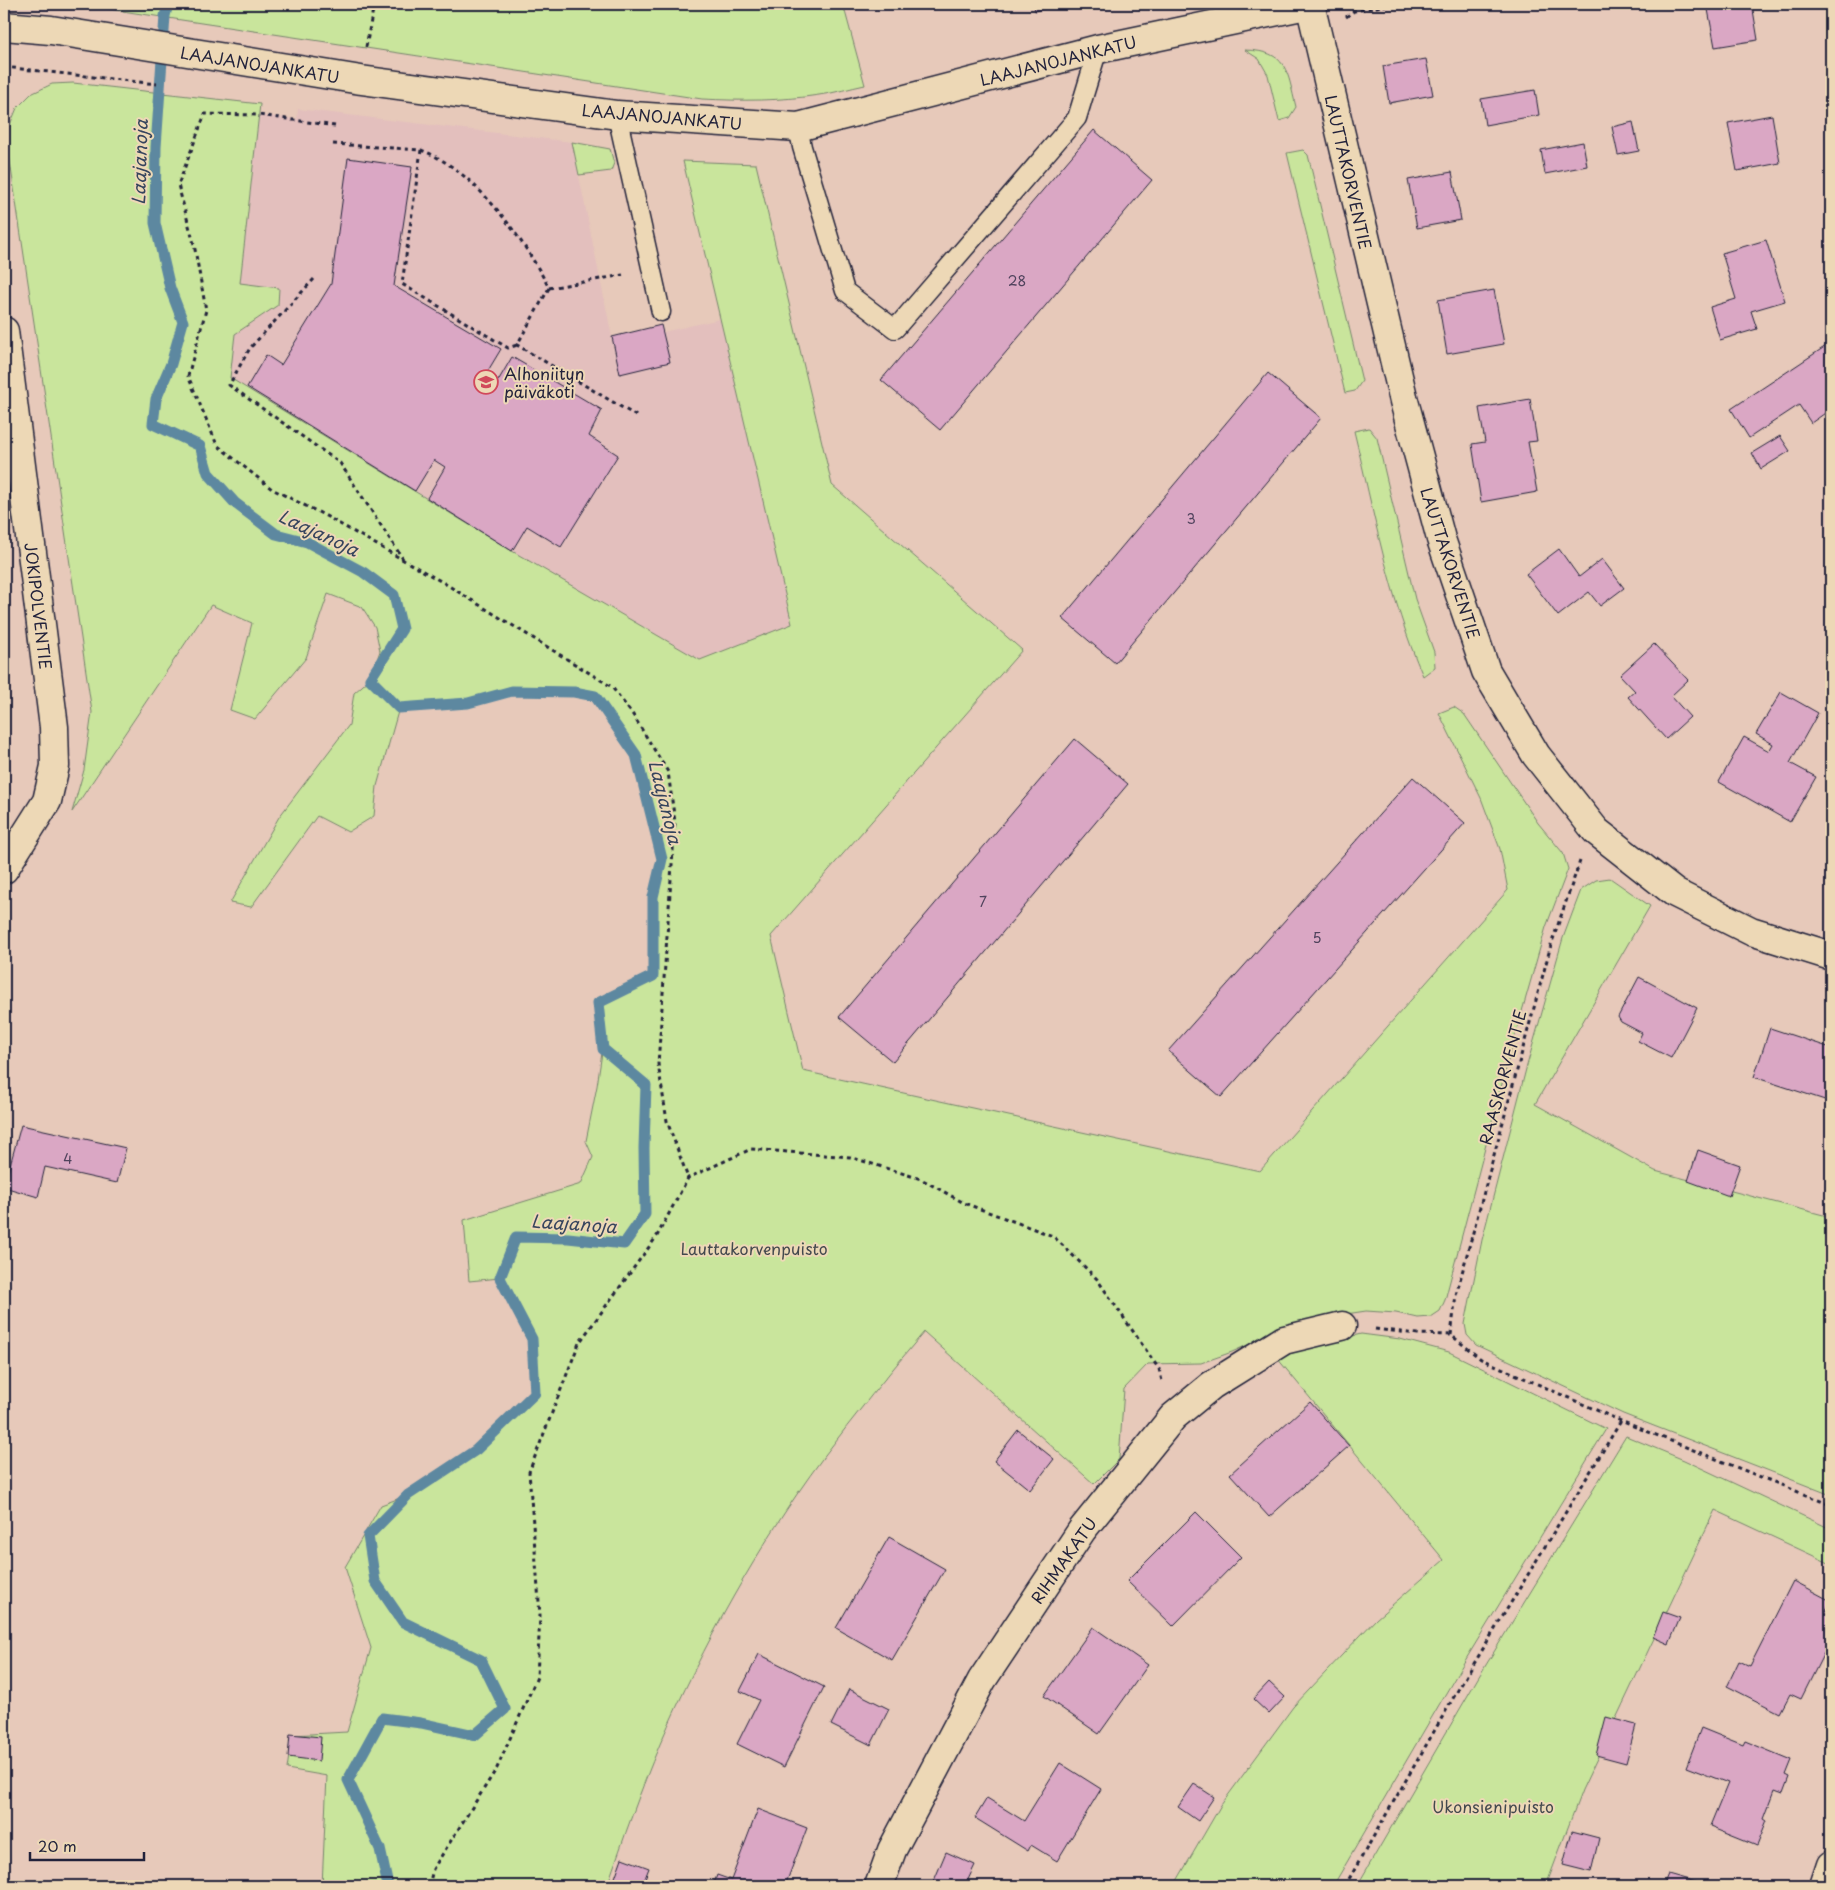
<svg xmlns="http://www.w3.org/2000/svg" width="1835" height="1890" viewBox="0 0 1835 1890" font-family="'Playpen Sans',sans-serif">
	<style>
		.built { fill: #e3bfbd }
		.green { fill: #c9e59c; stroke: #76846c }
		.lines { fill: none; stroke-linecap: round; stroke-linejoin: round }
		.stream { stroke: #5d88a0; stroke-width: 11 }
		.building { fill: #daa7c4; stroke: #22223b }
		.service-casing { stroke: #22223b; stroke-width: 21 }
		.minor-casing { stroke: #22223b; stroke-width: 31 }
		.tertiary-casing { stroke: #22223b; stroke-width: 31 }
		.path { stroke: #22223b; stroke-width: 3; stroke-dasharray: 4 4; stroke-linecap: butt }
		.service { stroke: #edd8b6; stroke-width: 18 }
		.minor { stroke: #edd8b6; stroke-width: 28 }
		.tertiary { stroke: #edd8b6; stroke-width: 28 }
		.labels { text-anchor: middle; dominant-baseline: central; stroke-width: 4; stroke-linejoin: round; paint-order: stroke }
		.number-label { font-size: 14px; fill: #50435d }
		.street-label { font-size: 16px; fill: #22223b; stroke: #edd8b6 }
		.poi-label { font-size: 16px; fill: #22223b; stroke: #edd8b6; text-anchor: start }
		.park-label { font-size: 16px; fill: #43494e; stroke: #edd8b6 }
		.water-label { font-size: 18px; font-style: italic; fill: #36445d; stroke: #edd8b6 }
	</style>
	<rect width="100%" height="100%" fill="#e7c9ba"/>
	<filter id="ink" filterUnits="userSpaceOnUse"><feTurbulence type="fractalNoise" baseFrequency=".02" numOctaves="2"/><feDisplacementMap in="SourceGraphic" scale="10" xChannelSelector="R" yChannelSelector="G"/><feConvolveMatrix kernelMatrix="1 2 1 2 8 2 1 2 1" color-interpolation-filters="sRGB"/></filter>
	<g filter="url(#ink)">
		<path class="built" d="M298 109 572 142 612 337 661 325 663 332 720 319 793 624 700 660 512 551 229 378 235 334 278 304 279 288 240 284 259 115 297 119Z"/>
		<g class="green">
			<path d="M76 4H843L865 85C850 88 835 93 819 95 780 101 741 101 702 99Z"/>
			<path d="M1245 50C1288 51 1287 71 1296 107L1289 118 1279 121 1268 75 1259 59Z"/>
			<path d="M73 83 260 104 240 283 279 288 278 305 235 334 230 378 512 551 700 660 792 624 683 161 756 164 832 485 1022 650 771 936 803 1071 1260 1171 1508 890 1500 849 1481 798 1439 713 1454 707 1464 714 1538 823 1563 853 1568 869 1546 927 1509 1057 1445 1300 1440 1311 1431 1317 1418 1318 1396 1313 1366 1311 1326 1317 1285 1328 1232 1352 1201 1363 1148 1364 1124 1389 1119 1459 1094 1484 924 1332C889 1373 855 1415 822 1459 758 1546 703 1645 660 1744 640 1791 624 1838 607 1886H322L327 1776 287 1769 292 1735 347 1732 371 1648 345 1567 381 1505 408 1495 476 1450 534 1393 532 1339 500 1278 469 1281 464 1220 581 1184 593 1157 586 1141 597 1086 603 1046 598 1003 653 976V897L662 859 636 755 595 696 572 691H512L463 704 399 708 377 786 374 816 348 832 317 816 251 907 230 903 279 817 349 725 354 693 370 679 380 651 375 627 362 607 328 594 306 658 255 719 230 710 252 623 211 605 72 812 84 770 92 712 8 148 9 127 17 108 31 94 52 84Z"/>
			<path d="M572 142 610 149 614 163 611 171 579 175Z"/>
			<path d="M1303 150 1308 155 1362 381 1355 391 1345 393 1287 153Z"/>
			<path d="M1369 428 1377 438 1415 599 1434 652 1435 667 1423 676C1389 598 1374 513 1354 431Z"/>
			<path d="M1610 878 1650 906 1535 1104 1655 1171 1831 1217V1495L1623 1414 1476 1345 1467 1335 1465 1324 1482 1240 1526 1069 1563 938 1581 890 1596 880Z"/>
			<path d="M1361 1334 1400 1339 1449 1352 1606 1429 1463 1664 1333 1886H1174L1221 1805 1293 1707 1376 1619 1444 1560 1277 1358 1320 1344Z"/>
			<path d="M1626 1436 1684 1460 1831 1529V1564L1715 1510 1582 1790 1546 1886H1357L1478 1678Z"/>
		</g>
		<g class="lines">
			<path class="stream" d="M168 4 165 16 156 147 155 223 170 288 183 322 171 364 156 399 153 424 200 446 208 473 235 503 276 534 307 542 363 572 394 595 402 629 370 679 399 708 468 703 512 691 574 692 595 696 636 755 662 859 653 897V976L598 1003 603 1049 646 1085 644 1148 645 1214 624 1244 568 1238 516 1237 500 1278 532 1339 535 1393 476 1450 408 1495 368 1536 375 1581 403 1622 481 1660 505 1709 475 1735 421 1723 382 1718 348 1780 380 1849 388 1886"/>
		</g>
		<g class="building">
			<path d="M1034 4H1063L1035 11Z"/>
			<path d="M1707 4H1752L1758 40 1715 47Z"/>
			<path d="M1426 59 1433 95 1389 103 1383 66Z"/>
			<path d="M1535 90 1539 115 1485 125 1481 99Z"/>
			<path d="M1772 115 1780 163 1737 171 1728 123Z"/>
			<path d="M1633 122 1639 151 1618 155 1612 127Z"/>
			<path d="M1094 130 1152 180 940 430 881 380Z"/>
			<path d="M1583 142 1587 166 1545 174 1541 150Z"/>
			<path d="M348 158 412 167 394 286 501 349 486 374 498 381 512 357 602 410 589 436 618 455 561 547 527 526 512 551 427 498 445 467 434 460 415 491 247 387 266 355 281 365 331 284Z"/>
			<path d="M1452 172 1461 220 1417 228 1408 180Z"/>
			<path d="M1766 240 1785 301 1751 311 1757 329 1720 340 1710 307 1736 299 1722 253Z"/>
			<path d="M1494 290 1504 344 1447 354 1438 300Z"/>
			<path d="M661 325 670 362 620 374 612 337Z"/>
			<path d="M1829 344 1831 348V409L1811 423 1799 405 1749 438 1731 409Z"/>
			<path d="M1268 373 1321 418 1115 663 1062 618Z"/>
			<path d="M1530 399 1537 441 1528 442 1537 492 1481 502 1472 444 1485 442 1479 408Z"/>
			<path d="M1780 436 1790 451 1761 469 1752 453Z"/>
			<path d="M1559 549 1579 577 1602 559 1624 588 1600 606 1589 592 1558 616 1526 574Z"/>
			<path d="M1654 644 1688 680 1671 696 1690 717 1666 739 1628 697 1635 691 1620 675Z"/>
			<path d="M1781 692 1818 713 1790 763 1816 777 1790 822 1719 782 1744 737 1769 751 1773 744 1756 734Z"/>
			<path d="M1075 739 1128 784 893 1062 839 1017Z"/>
			<path d="M1413 777 1465 823 1221 1097 1168 1051Z"/>
			<path d="M1639 977 1697 1008 1671 1058 1638 1041 1642 1033 1621 1022 1618 1017Z"/>
			<path d="M1770 1028 1831 1048V1102L1754 1077Z"/>
			<path d="M21 1125 126 1148 117 1183 45 1167 38 1197 4 1187Z"/>
			<path d="M1698 1150 1740 1165 1729 1196 1688 1181Z"/>
			<path d="M1310 1402 1349 1446 1269 1517 1230 1474Z"/>
			<path d="M1018 1430 1054 1459 1030 1490 994 1461Z"/>
			<path d="M1196 1512 1241 1557 1173 1626 1127 1581Z"/>
			<path d="M889 1537 945 1569 892 1660 836 1628Z"/>
			<path d="M1793 1581 1831 1601 1826 1611 1831 1613V1639L1801 1699 1790 1694 1780 1713 1727 1686 1739 1661 1750 1666Z"/>
			<path d="M1663 1612 1680 1618 1669 1644 1653 1637Z"/>
			<path d="M1093 1627 1148 1665 1099 1734 1044 1696Z"/>
			<path d="M759 1654 824 1687 784 1767 737 1744 759 1700 740 1691Z"/>
			<path d="M1269 1682 1285 1697 1269 1714 1253 1699Z"/>
			<path d="M849 1689 889 1709 871 1745 831 1725Z"/>
			<path d="M1606 1717 1636 1725 1626 1763 1596 1755Z"/>
			<path d="M1701 1728 1743 1745 1745 1741 1791 1760 1785 1775 1789 1777 1783 1793 1775 1790 1764 1819 1767 1821 1757 1846 1710 1827 1728 1783 1686 1767Z"/>
			<path d="M290 1734 321 1737 319 1761 288 1757Z"/>
			<path d="M1060 1763 1101 1789 1057 1861 1031 1845 1028 1851 975 1818 987 1798 1024 1821Z"/>
			<path d="M1194 1784 1214 1797 1198 1821 1178 1807Z"/>
			<path d="M758 1809 807 1828 785 1886H713L717 1875 731 1880Z"/>
			<path d="M1572 1831 1599 1838 1591 1872 1563 1865Z"/>
			<path d="M946 1852 975 1865 965 1886H940L933 1883Z"/>
			<path d="M622 1858 649 1868 642 1886H612Z"/>
			<path d="M1668 1874 1710 1886H1663Z"/>
		</g>
		<g class="lines">
			<g class="service-casing">
				<g id="service">
					<path d="M617 115 661 312"/>
					<path d="M798 127 802 147 845 291 895 329 1077 118 1098 49"/>
				</g>
			</g>
			<g class="minor-casing">
				<g id="minor">
					<path d="M1310 4 1404 401 1441 539 1486 671 1536 755 1596 831 1675 893 1751 931 1831 956"/>
					<path d="M4 331 54 727 55 766 47 801 4 869"/>
					<path d="M879 1886 892 1850 982 1680 1082 1530 1173 1417 1212 1385 1284 1340 1342 1326"/>
					<path d="M1824 1886 1831 1865"/>
				</g>
			</g>
			<g class="tertiary-casing">
				<path id="tertiary" d="M4 26 51 30 361 80 617 115 798 127 1098 49 1311 4"/>
			</g>
			<g class="path">
				<path d="M1346 17 1354 11 1394 4"/>
				<path d="M366 47 374 4"/>
				<path d="M4 67 157 84"/>
				<path d="M335 126 259 115 205 114 178 185 194 244 206 310 188 376 217 445 272 489 324 515 444 583 612 687 633 715 668 772 675 822 658 1064 667 1121 688 1178"/>
				<path d="M333 144 421 150C475 170 523 238 549 288L623 275"/>
				<path d="M421 150 402 284 508 348 517 345"/>
				<path d="M314 279 250 348 229 385 340 463 403 559"/>
				<path d="M549 288 517 345 638 417"/>
				<path d="M1375 1329 1418 1334 1451 1335 1481 1359 1621 1421 1831 1505"/>
				<path d="M1451 1335 1456 1295 1551 945 1580 861"/>
				<path d="M429 1886 433 1869 497 1768 537 1677 540 1615 529 1472 579 1343 657 1236 688 1178 751 1149 850 1157 921 1179 964 1203 1053 1236 1097 1279 1159 1369 1162 1381"/>
				<path d="M1345 1886 1455 1695 1621 1421"/>
			</g>
			<use href="#service" class="service"/>
			<use href="#minor" class="minor"/>
			<use href="#tertiary" class="tertiary"/>
		</g>
	</g>
	<defs>
		<g id="school-ring" transform="scale(1.25)"><circle r="9.5" fill="#edd8b6" stroke="#d1495b" stroke-width="1.5"/><path d="M0-5L7-2L0 1L-7-2ZM-4 1L0 2.5L4 1V4Q0 6-4 4Z" fill="#d1495b"/></g>
	</defs>
	<g fill-rule="evenodd">
		<use href="#school-ring" x="486" y="382"/>
	</g>
	<g class="labels">
		<g class="number-label">
			<text x="1017" y="280">28</text>
			<text x="1191" y="518">3</text>
			<text x="983" y="901">7</text>
			<text x="1317" y="937">5</text>
			<text x="68" y="1158">4</text>
		</g>
		<g class="street-label">
			<text transform="translate(1058 60) rotate(-14)">LAAJANOJANKATU</text>
			<text transform="translate(260 64) rotate(9)">LAAJANOJANKATU</text>
			<text transform="translate(662 116) rotate(5)">LAAJANOJANKATU</text>
			<text transform="translate(1349 172) rotate(77)">LAUTTAKORVENTIE</text>
			<text transform="translate(1451 563) rotate(72)">LAUTTAKORVENTIE</text>
			<text transform="translate(39 606) rotate(83)">JOKIPOLVENTIE</text>
			<text transform="translate(1502 1077) rotate(-75)">RAASKORVENTIE</text>
			<text transform="translate(1063 1560) rotate(-55)">RIHMAKATU</text>
		</g>
		<g class="poi-label">
			<text x="504" y="373">Alhoniityn<tspan x="504" dy="18">päiväkoti</tspan></text>
		</g>
		<g class="park-label">
			<text x="754" y="1248">Lauttakorvenpuisto</text>
			<text x="1493" y="1806">Ukonsienipuisto</text>
		</g>
		<g class="water-label">
			<text transform="translate(139 162) rotate(-88)">Laajanoja</text>
			<text transform="translate(319 532) rotate(25)">Laajanoja</text>
			<text transform="translate(666 802) rotate(76)">Laajanoja</text>
			<text transform="translate(574 1223) rotate(4)">Laajanoja</text>
		</g>
	</g>
	<rect width="1835" height="1890" fill="none" stroke="#edd8b6" stroke-width="20"/>
	<rect x="10" y="10" width="1815" height="1870" fill="none" stroke="#22223b" stroke-width="2" filter="url(#ink)"/>
	<path d="M30 1852v8h114v-8" fill="none" stroke="#22223b" stroke-width="2.5"/>
	<text x="38" y="1852" font-size="15" fill="#22223b" stroke="#edd8b6" stroke-width="4" paint-order="stroke">20 m</text>
</svg>
